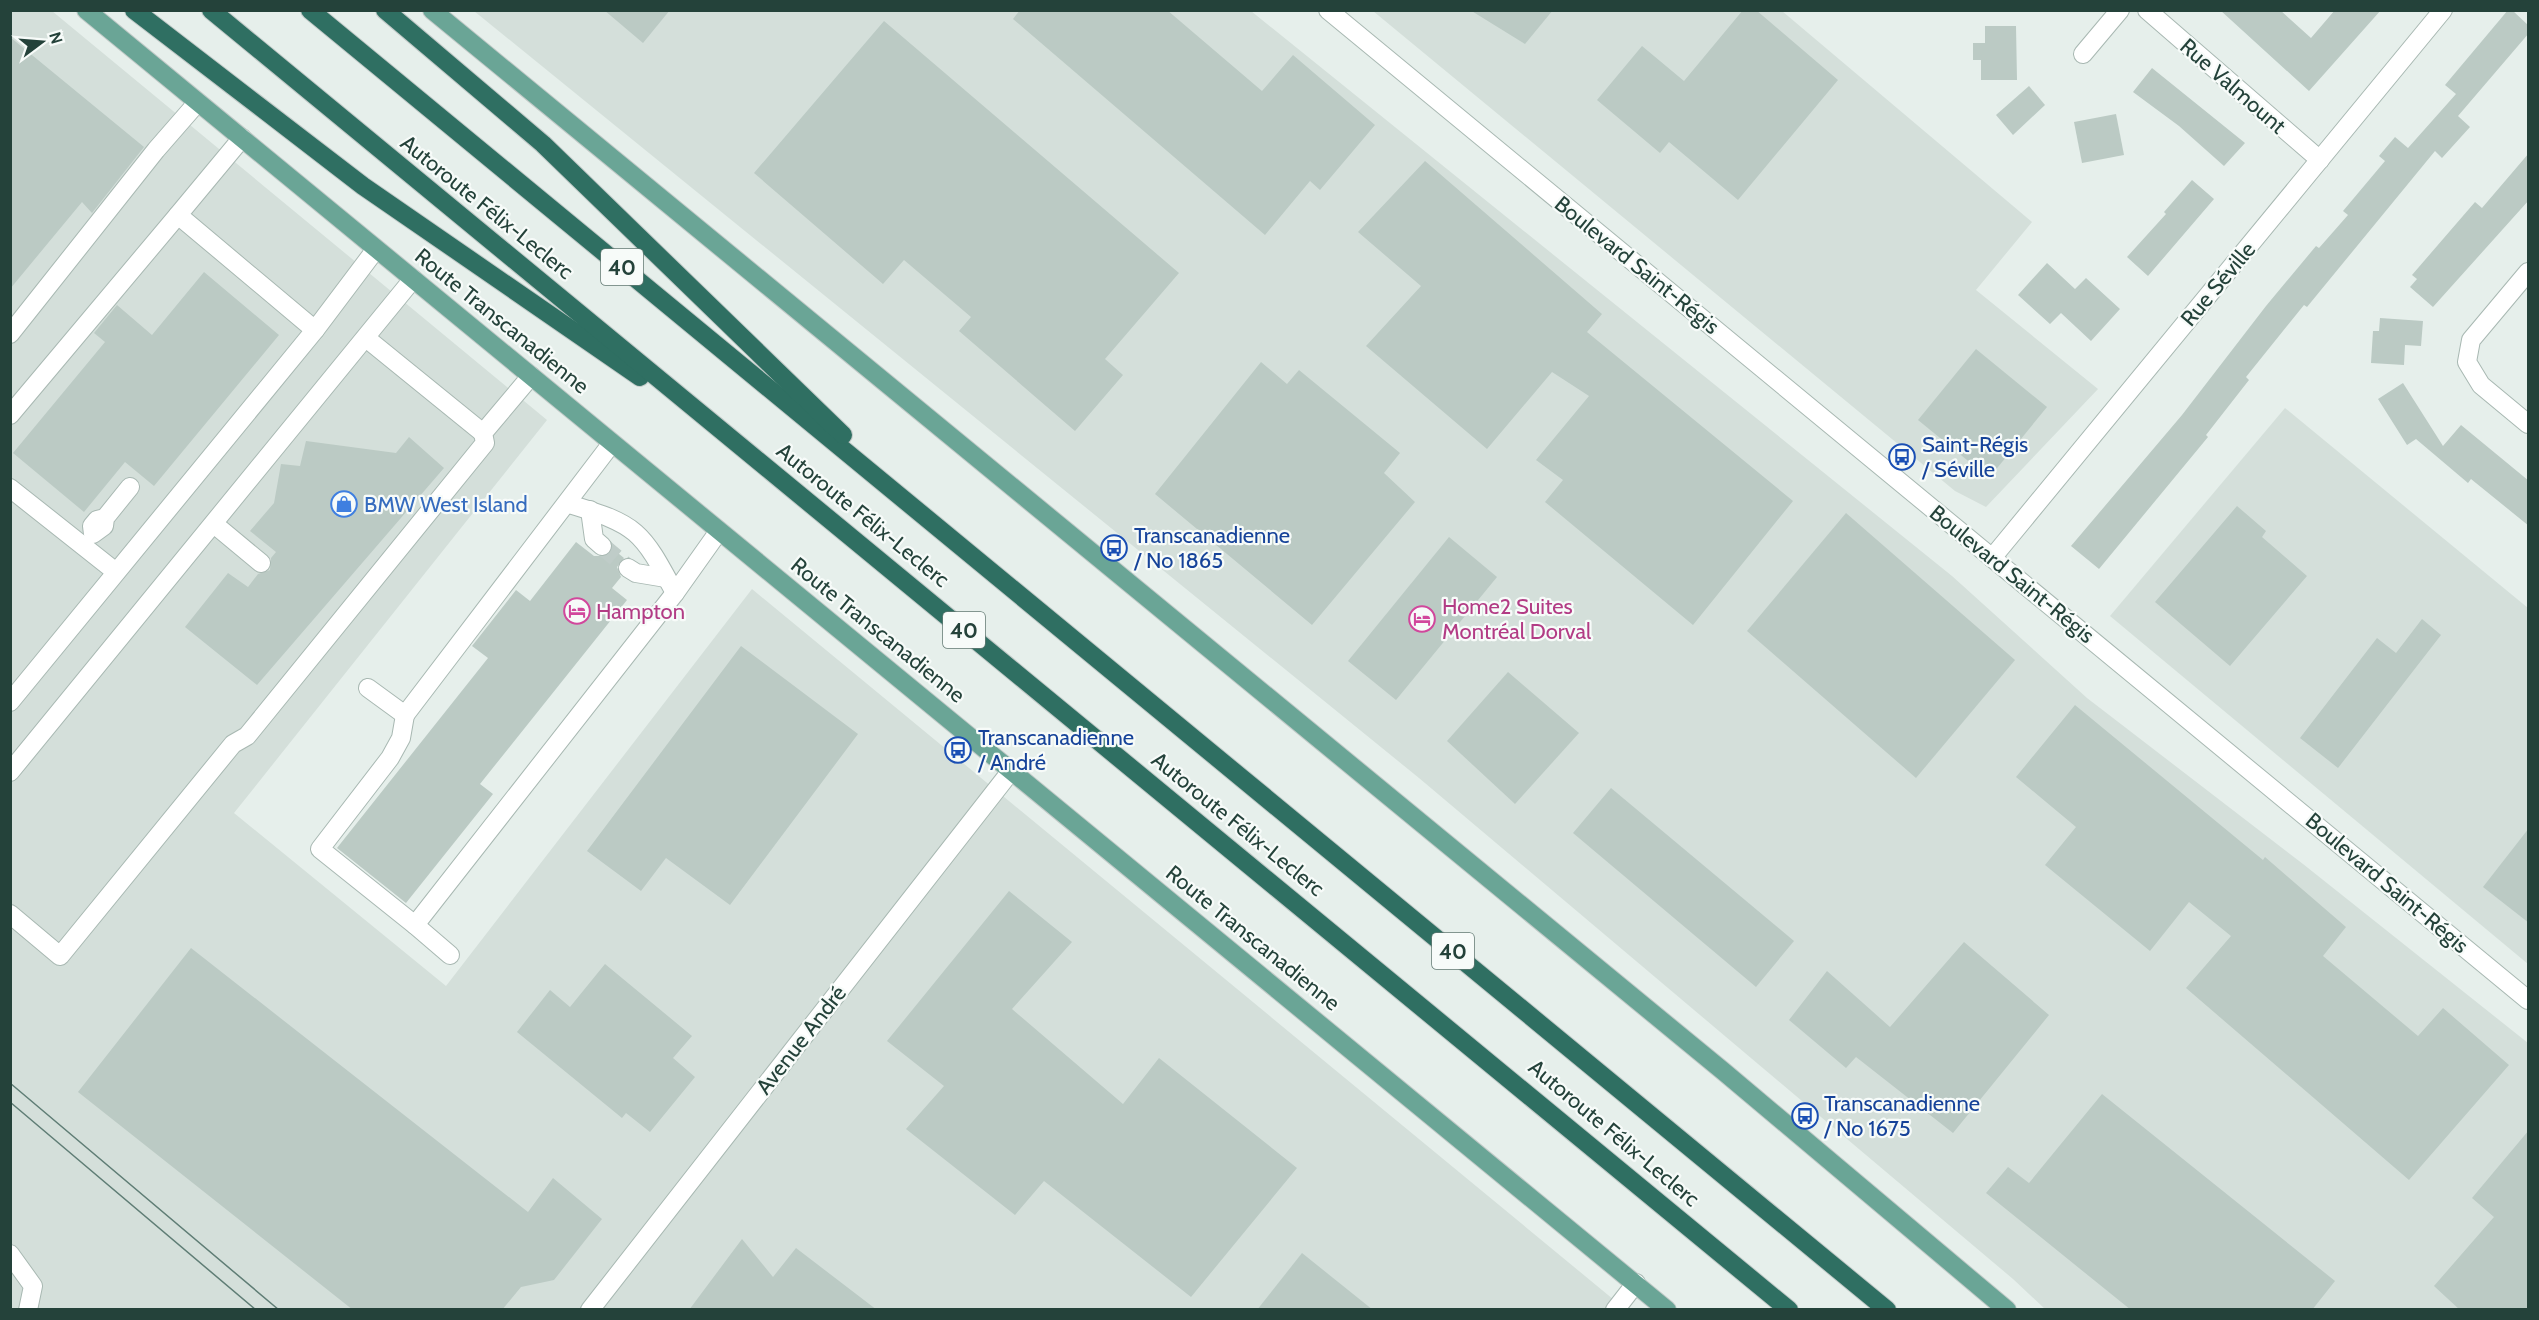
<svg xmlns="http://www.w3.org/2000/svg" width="2539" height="1320" viewBox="0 0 2539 1320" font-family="Cabin,sans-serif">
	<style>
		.built { fill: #d4dfda }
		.building { fill: #bbcac4 }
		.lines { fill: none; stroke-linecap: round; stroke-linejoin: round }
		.minor-tunnel { stroke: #bfccc8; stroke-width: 18; stroke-dasharray: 18 9; stroke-linecap: butt }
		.minor-casing { stroke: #a8b8b2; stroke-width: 20 }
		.major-casing { stroke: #c2cac8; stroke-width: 20 }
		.highway-casing { stroke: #c2cac8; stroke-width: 20 }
		.minor { stroke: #fff; stroke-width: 18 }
		.major { stroke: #6aa596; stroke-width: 18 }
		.highway { stroke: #2f6f62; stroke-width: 18 }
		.tram { stroke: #5f7d75; stroke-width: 1.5 }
		.labels { text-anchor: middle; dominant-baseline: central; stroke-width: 4.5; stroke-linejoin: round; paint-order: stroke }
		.shield { fill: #f7fbf9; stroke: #637a73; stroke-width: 1.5 }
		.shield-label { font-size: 21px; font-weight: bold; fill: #24423a }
		.street-label { font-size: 22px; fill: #24423a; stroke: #f7fbf9 }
		.transit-label { font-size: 22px; fill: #164399; stroke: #f7fbf9; text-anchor: start }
		.shop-label { font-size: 22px; fill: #366cbe; stroke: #f7fbf9; text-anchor: start }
		.hotel-label { font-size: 22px; fill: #b23c85; stroke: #f7fbf9; text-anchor: start }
	</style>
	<rect width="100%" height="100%" fill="#e6efeb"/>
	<g class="built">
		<path d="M10 11H52L547 420 234 813 446 986 752 589 1625 1309H11Z"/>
		<path d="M474 11H1251L1952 576 2087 698 2303 864 2528 1043V1309H2045L2013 1279 1419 778Z"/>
		<path d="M1373 11H1782L2032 222 1976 290 2098 389 1986 507 1955 491Z"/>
		<path d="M2285 408 2528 608V964L2110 616Z"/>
	</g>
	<g class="building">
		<path d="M604 10H670L643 43Z"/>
		<path d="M1020 10H1167L1262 91 1293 55 1375 125 1320 190 1310 181 1265 235 1013 19Z"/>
		<path d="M1470 10H1553L1525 44Z"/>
		<path d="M1743 10H1756L1838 80 1738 200 1669 142 1660 153 1597 100 1642 46 1684 81Z"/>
		<path d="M2220 10H2280L2311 38 2335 10H2381L2309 91Z"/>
		<path d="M2508 10H2512L2529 26V33L2458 116 2470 127 2442 158 2435 151 2307 307 2304 305 2246 377 2249 380 2206 435 2208 437 2099 569 2071 546 2182 415 2266 306 2316 246 2319 248 2348 215 2343 211 2385 161 2379 156 2395 137 2408 148 2456 94 2445 85Z"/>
		<path d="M884 21 1179 273 1105 359 1123 375 1075 431 959 331 971 317 904 260 883 284 754 173Z"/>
		<path d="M1985 26H2016L2017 80H1981V60H1973V43H1985Z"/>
		<path d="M10 37 144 147 92 213 82 202 10 289Z"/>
		<path d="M2152 68 2245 143 2224 166 2179 126 2133 92Z"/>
		<path d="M2029 86 2045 105 2013 135 1996 115Z"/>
		<path d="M2116 114 2124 155 2082 163 2074 122Z"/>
		<path d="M2529 153V200L2433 307 2410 287 2417 279 2412 275 2475 202 2482 208Z"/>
		<path d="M1425 161 1602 314 1587 332 1793 501 1693 625 1545 502 1563 480 1536 460 1589 396 1552 372 1487 449 1366 346 1421 286 1358 232Z"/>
		<path d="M2192 180 2214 199 2148 276 2127 257 2166 214 2164 212Z"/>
		<path d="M2047 263 2075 289 2086 278 2120 309 2091 341 2061 313 2050 324 2018 295Z"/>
		<path d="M204 272 279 335 154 486 125 462 84 512 13 453 105 342 94 333 117 305 152 335Z"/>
		<path d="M2380 318 2423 321 2421 346 2405 345 2404 365 2371 363 2373 331H2379Z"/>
		<path d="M1976 349 2047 407 1989 478 1918 420Z"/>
		<path d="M1261 362 1287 384 1299 370 1400 453 1384 473 1415 502 1312 625 1155 494Z"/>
		<path d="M2403 383 2443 446 2461 425 2529 481V526L2471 479 2468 483 2416 439 2407 445 2378 399Z"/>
		<path d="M409 437 444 468 257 685 185 627 228 573 248 587 258 574 270 570 271 558 276 552 250 531 274 503 281 464 300 466 306 441 396 453Z"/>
		<path d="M2237 506 2266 531 2262 537 2307 576 2230 666 2155 602Z"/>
		<path d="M1846 513 2015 660 1916 778 1747 631Z"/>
		<path d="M1449 537 1497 577 1396 700 1348 661Z"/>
		<path d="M576 542 594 556H606L613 549 624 558 617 567 621 577 612 588 627 600 480 784 493 794 406 903 337 848 488 658 472 646 516 590 530 601Z"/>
		<path d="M2422 619 2441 635 2338 768 2300 738 2377 638 2396 653Z"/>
		<path d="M741 646 858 734 730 905 666 858 641 891 587 851Z"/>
		<path d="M1508 672 1579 733 1515 804 1447 741Z"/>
		<path d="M2075 705 2263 860 2265 857 2346 927 2323 956 2418 1036 2443 1008 2509 1065 2409 1180 2186 988 2231 936 2189 902 2150 951 2045 865 2076 827 2016 777Z"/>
		<path d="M1611 788 1794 941 1756 987 1573 833Z"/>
		<path d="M2529 828V923L2483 887Z"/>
		<path d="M1009 891 1072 942 1012 1009 1123 1104 1159 1058 1297 1168 1191 1297 1044 1181 1015 1215 906 1129 944 1086 887 1041Z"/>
		<path d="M1964 942 2049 1015 1953 1133 1856 1057 1846 1068 1789 1020 1827 971 1890 1027Z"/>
		<path d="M191 948 528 1212 553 1178 602 1219 554 1280 521 1287 502 1310H353L78 1092Z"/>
		<path d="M605 964 692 1036 673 1058 695 1077 650 1132 626 1113 622 1118 517 1032 550 990 570 1007Z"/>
		<path d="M2102 1094 2335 1281 2312 1310H2131L1986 1193 2008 1167 2029 1183Z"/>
		<path d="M2529 1130V1310H2460L2434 1286 2494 1217 2472 1198Z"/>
		<path d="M742 1239 773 1277 796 1248 877 1310H689Z"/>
		<path d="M1302 1253 1373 1310H1257Z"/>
	</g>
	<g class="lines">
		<path class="minor-tunnel" d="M602 546 628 568"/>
		<g class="minor-casing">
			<g id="minor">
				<path d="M1328 10 2528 1000"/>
				<path d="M2147 10 2320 160"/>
				<path d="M2083 54 2120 10"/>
				<path d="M242 138 178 215 315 330 376 249"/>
				<path d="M2528 272 2471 340 2467 362 2481 385 2528 424"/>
				<path d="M10 334 156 150 197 103"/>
				<path d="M366 338 483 433"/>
				<path d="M10 415 178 215"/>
				<path d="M10 488 116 572"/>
				<path d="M569 504C638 525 641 530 675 593"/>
				<path d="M590 510 594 539 602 546"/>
				<path d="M105 518 104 526 93 534 92 526 97 520 105 518 130 487"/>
				<path d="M214 524 261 563"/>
				<path d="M1992 558 2443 10"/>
				<path d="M628 568 636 573 666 578"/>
				<path d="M368 688 405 715 612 443"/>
				<path d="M10 702 315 330"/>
				<path d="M405 715 401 738 390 758 320 849 415 925 675 593 719 531"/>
				<path d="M10 772 413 279"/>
				<path d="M10 914 60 956 233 744 247 736 485 443 483 433 531 376"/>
				<path d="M415 925 450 955"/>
				<path d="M10 1254 33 1286 28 1310"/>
				<path d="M590 1310 1011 771"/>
				<path d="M1615 1310 1636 1283"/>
			</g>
		</g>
		<g class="major-casing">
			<g id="major">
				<path d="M86 10 1667 1310"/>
				<path d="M432 10 1723 1071 2007 1310"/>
			</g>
		</g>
		<g class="highway-casing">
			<g id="highway">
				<path d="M134 10 363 186 640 377"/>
				<path d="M211 10 1789 1310"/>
				<path d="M310 10 1887 1310"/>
				<path d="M385 10 543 144 843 435"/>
			</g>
		</g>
		<use href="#minor" class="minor"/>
		<use href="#major" class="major"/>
		<use href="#highway" class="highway"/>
		<g class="tram">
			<path d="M10 1083 279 1310"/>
			<path d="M10 1102 256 1310"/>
		</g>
	</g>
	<defs>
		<g id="bus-ring" transform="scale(1.35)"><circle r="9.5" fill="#f7fbf9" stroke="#1a4fb4" stroke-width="1.5"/><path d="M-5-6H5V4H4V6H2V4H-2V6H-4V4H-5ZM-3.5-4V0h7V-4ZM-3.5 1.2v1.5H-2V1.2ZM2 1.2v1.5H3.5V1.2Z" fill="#1a4fb4"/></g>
		<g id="shop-ring" transform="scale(1.35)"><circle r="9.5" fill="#f7fbf9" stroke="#3f7fe0" stroke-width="1.5"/><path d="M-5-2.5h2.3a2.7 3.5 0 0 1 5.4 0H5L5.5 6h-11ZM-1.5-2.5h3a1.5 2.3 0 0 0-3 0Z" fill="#3f7fe0"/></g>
		<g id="hotel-ring" transform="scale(1.35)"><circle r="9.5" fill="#f7fbf9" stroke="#d1479c" stroke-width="1.5"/><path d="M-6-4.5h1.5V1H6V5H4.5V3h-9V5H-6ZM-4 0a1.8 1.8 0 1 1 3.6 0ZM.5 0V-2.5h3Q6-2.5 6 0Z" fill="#d1479c"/></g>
	</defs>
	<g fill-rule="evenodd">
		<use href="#bus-ring" x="1902" y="457"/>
		<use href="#shop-ring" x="344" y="504"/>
		<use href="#bus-ring" x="1114" y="548"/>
		<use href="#hotel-ring" x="577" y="611"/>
		<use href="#hotel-ring" x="1422" y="619"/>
		<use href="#bus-ring" x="958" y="750"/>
		<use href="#bus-ring" x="1805" y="1116"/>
	</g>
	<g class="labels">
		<g class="shield">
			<rect x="601" y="249" width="42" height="36" rx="4.5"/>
			<rect x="943" y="612" width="42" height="36" rx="4.5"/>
			<rect x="1432" y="933" width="42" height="36" rx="4.5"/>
		</g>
		<g class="shield-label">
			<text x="622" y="267">40</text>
			<text x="964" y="630">40</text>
			<text x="1453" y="951">40</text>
		</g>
		<g class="street-label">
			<text transform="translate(2233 86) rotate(41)">Rue Valmount</text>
			<text transform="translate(487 207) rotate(39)">Autoroute Félix-Leclerc</text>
			<text transform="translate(1637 265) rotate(39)">Boulevard Saint-Régis</text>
			<text transform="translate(2218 284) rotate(-50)">Rue Séville</text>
			<text transform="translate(502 321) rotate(39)">Route Transcanadienne</text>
			<text transform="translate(863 515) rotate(39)">Autoroute Félix-Leclerc</text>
			<text transform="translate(2012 574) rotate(39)">Boulevard Saint-Régis</text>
			<text transform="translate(878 630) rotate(39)">Route Transcanadienne</text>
			<text transform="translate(1238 824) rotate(39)">Autoroute Félix-Leclerc</text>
			<text transform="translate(2387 883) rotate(40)">Boulevard Saint-Régis</text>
			<text transform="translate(1253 938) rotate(39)">Route Transcanadienne</text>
			<text transform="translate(801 1040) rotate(-52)">Avenue André</text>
			<text transform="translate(1614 1133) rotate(40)">Autoroute Félix-Leclerc</text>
		</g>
		<g class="transit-label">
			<text x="1922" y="444">Saint-Régis<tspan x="1922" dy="25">/ Séville</tspan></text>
			<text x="1134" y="535">Transcanadienne<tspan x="1134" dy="25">/ No 1865</tspan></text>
			<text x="978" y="737">Transcanadienne<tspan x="978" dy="25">/ André</tspan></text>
			<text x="1824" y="1103">Transcanadienne<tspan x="1824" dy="25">/ No 1675</tspan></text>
		</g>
		<g class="shop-label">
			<text x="364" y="504">BMW West Island</text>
		</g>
		<g class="hotel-label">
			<text x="1442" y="606">Home2 Suites<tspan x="1442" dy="25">Montréal Dorval</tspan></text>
			<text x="596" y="611">Hampton</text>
		</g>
	</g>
	<rect width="2539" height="1320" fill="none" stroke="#24423a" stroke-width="24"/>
	<g transform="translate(42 42) rotate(74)" stroke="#f7fbf9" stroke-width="4.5" paint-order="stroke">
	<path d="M0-4.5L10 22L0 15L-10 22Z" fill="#24423a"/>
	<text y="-9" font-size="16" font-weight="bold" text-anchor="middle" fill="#24423a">N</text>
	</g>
</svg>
